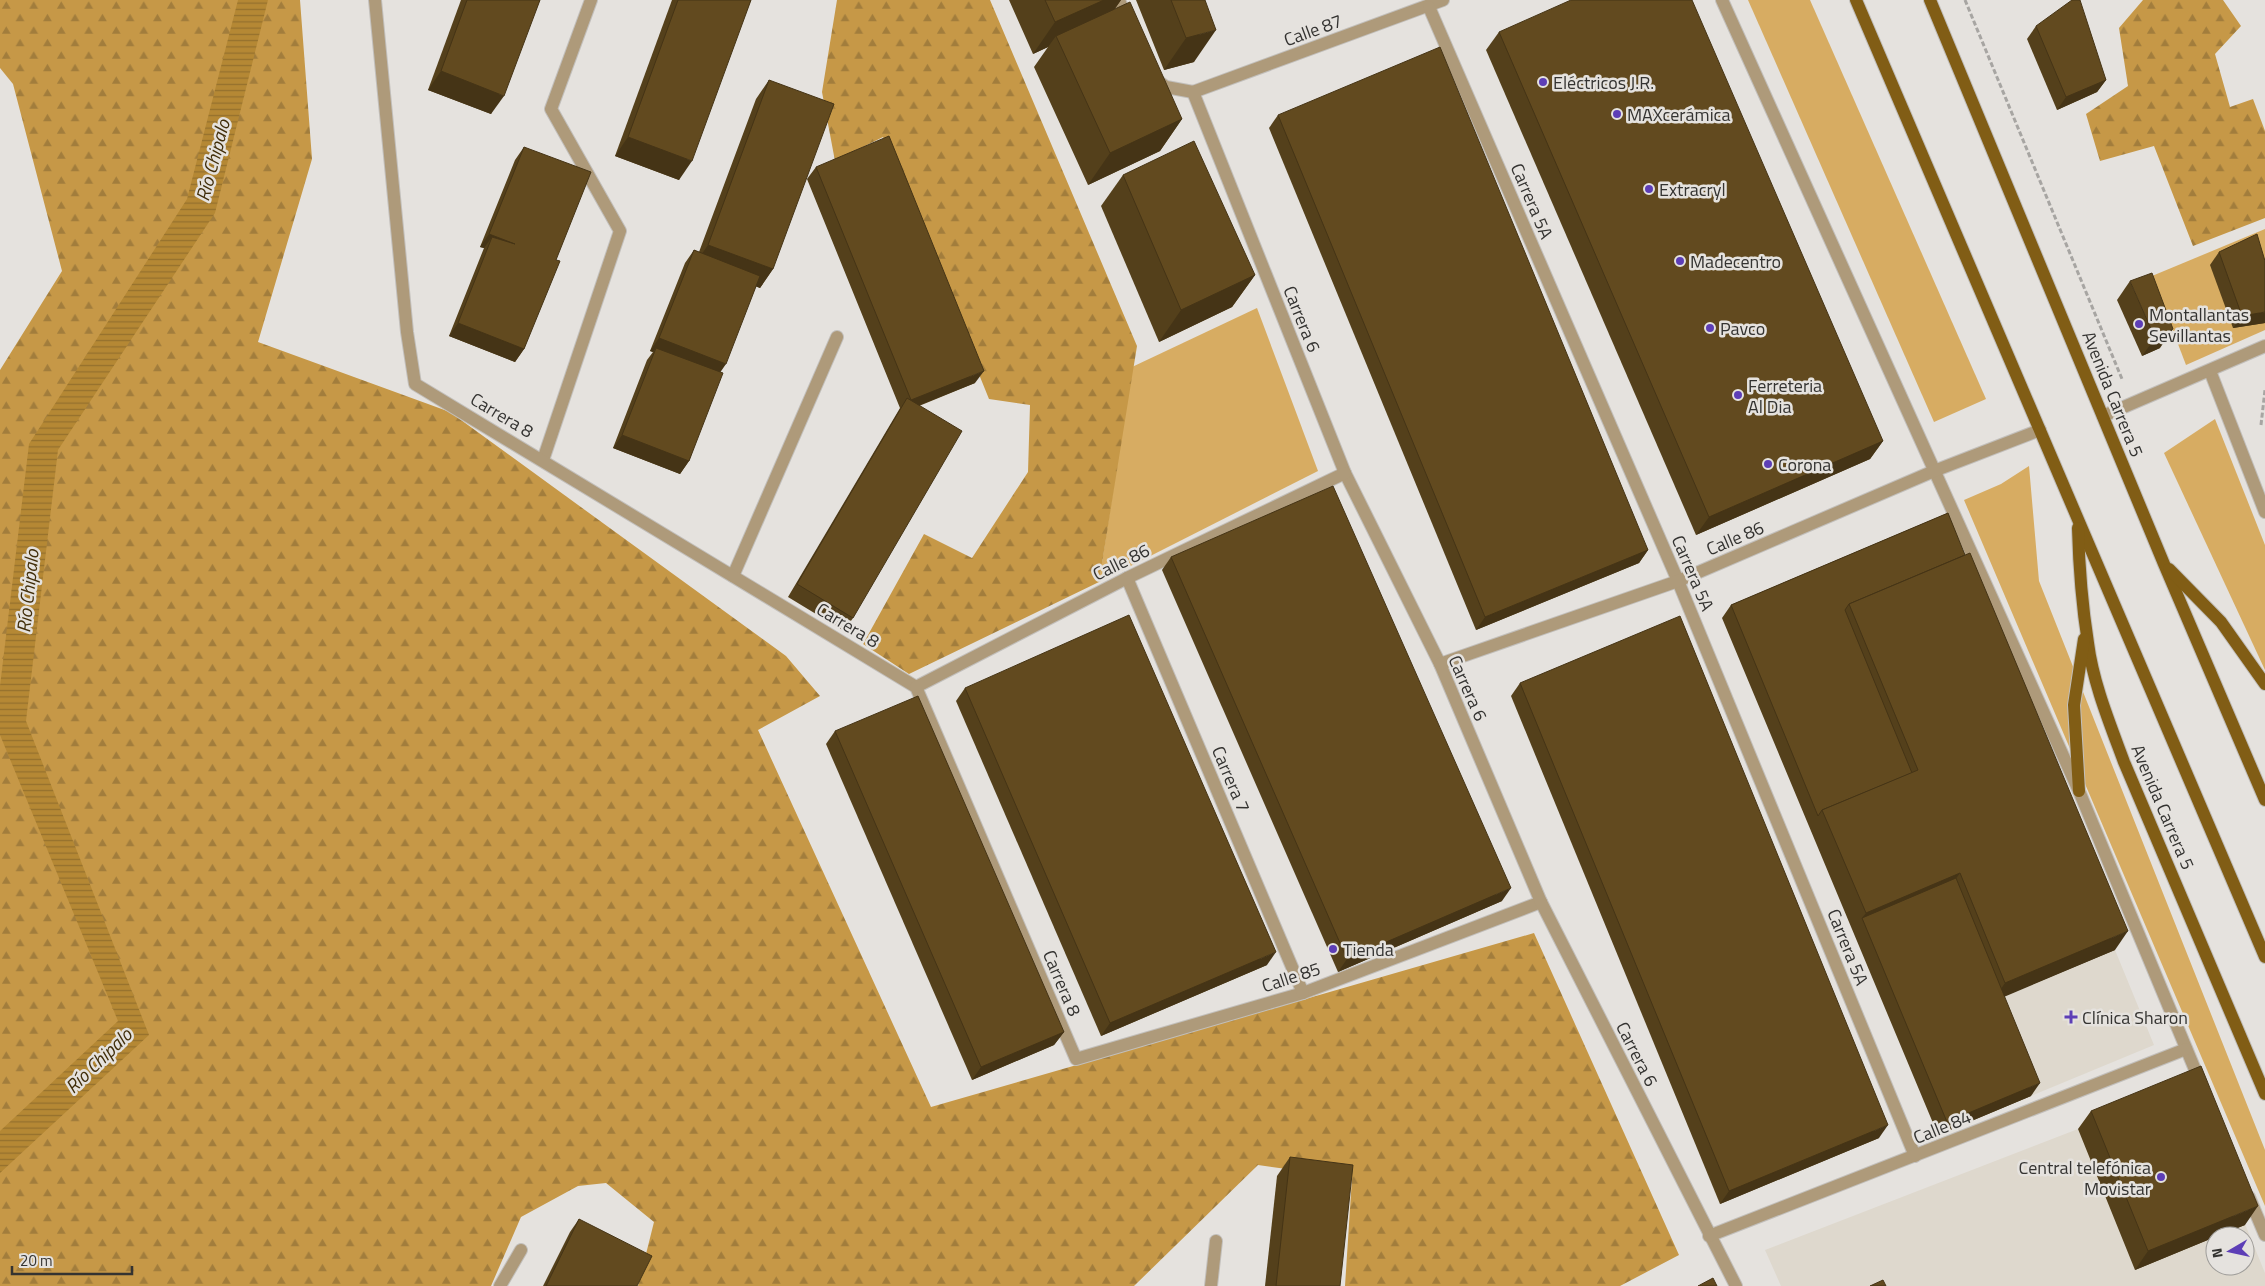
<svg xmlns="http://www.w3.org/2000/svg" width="2265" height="1286" viewBox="0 0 2265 1286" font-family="'Titillium Web',sans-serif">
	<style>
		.built { fill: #ded8cd; fill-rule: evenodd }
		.green { fill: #d7ac62 }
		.forest { fill: url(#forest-firs) }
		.water { fill: url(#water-rules) }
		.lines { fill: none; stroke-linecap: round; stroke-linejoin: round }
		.service-casing { stroke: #c2bfbb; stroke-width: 14 }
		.minor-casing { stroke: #c2bfbb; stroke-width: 14 }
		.primary-casing { stroke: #c2bfbb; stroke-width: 14 }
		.path { stroke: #a7a5a2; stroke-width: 3; stroke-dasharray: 5 2.5; stroke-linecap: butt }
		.service { stroke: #ae9a7a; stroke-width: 12 }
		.minor { stroke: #ae9a7a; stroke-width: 12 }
		.primary { stroke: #815d15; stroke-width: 12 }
		.wall { fill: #54401b }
		.shaded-wall { fill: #453416 }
		.building { fill: #624a1f; stroke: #453416 }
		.poi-dot { fill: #5d3eb6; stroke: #e5e2de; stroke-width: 2 }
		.labels { text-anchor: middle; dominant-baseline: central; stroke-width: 5; stroke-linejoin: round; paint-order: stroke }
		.street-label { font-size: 18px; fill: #343331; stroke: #e5e2de }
		.poi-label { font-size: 18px; fill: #343331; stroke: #e5e2de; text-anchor: start }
		.water-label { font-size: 19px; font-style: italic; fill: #412e0a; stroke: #e5e2de }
	</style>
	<defs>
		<pattern id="forest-firs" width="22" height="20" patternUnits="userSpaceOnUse" patternTransform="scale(1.25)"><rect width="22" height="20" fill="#c69847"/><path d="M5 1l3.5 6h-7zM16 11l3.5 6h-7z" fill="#a27d3c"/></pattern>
		<pattern id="water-rules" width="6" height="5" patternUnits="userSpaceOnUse" patternTransform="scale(1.25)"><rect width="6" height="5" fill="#b58834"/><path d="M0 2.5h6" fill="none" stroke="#94702d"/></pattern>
	</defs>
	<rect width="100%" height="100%" fill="#e5e2de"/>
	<g class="built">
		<path d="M2115 950 2154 1045 2031 1096 1992 1002Z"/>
		<path d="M2188 1084 2265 1273V1286H1781L1765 1250 2078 1129ZM2215 1236H2245V1266H2215Z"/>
	</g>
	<g class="green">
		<path d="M1748 0H1810L1986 399 1934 422Z"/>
		<path d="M2265 229V330L2186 365 2152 276Z"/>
		<path d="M1257 308 1318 471 1099 582 1132 367Z"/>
		<path d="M2215 419 2265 545V670L2164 453Z"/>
		<path d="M2029 466 2039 581 2265 1150V1206L1964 500 2001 484Z"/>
	</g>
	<g class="forest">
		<path d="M0 0H300L312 159 258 342 450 412 786 656 820 696 758 730 931 1107 1534 933 1679 1255 1620 1286H1345L1352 1178 1258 1165 1134 1286H638L654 1222 606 1183 578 1186 521 1217 491 1286H0V370L62 271 13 84 0 68Z"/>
		<path d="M837 0H990L1137 346 1099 582 909 674 863 644 924 534 972 558 1028 472 1030 405 989 399 883 137 835 161 822 92Z"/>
		<path d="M2143 0H2223L2241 26 2215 54 2230 107 2253 99 2265 131V218L2193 246 2154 146 2100 161 2086 114 2128 86 2119 28Z"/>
	</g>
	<path class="water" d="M238 0H268L215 213 58 450 26 721 149 1035 0 1173V1131L118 1021 0 735V686L29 444 187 199Z"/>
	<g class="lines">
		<g class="service-casing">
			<g id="service">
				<path d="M1119 0 1128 22"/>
				<path d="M1722 0 2079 791 2201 1084"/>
				<path d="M1154 78 1166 87 1193 92"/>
				<path d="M543 460 620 231 551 109 591 0"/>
				<path d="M733 576 837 337"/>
				<path d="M2249 1197 2265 1235"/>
				<path d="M1211 1286 1216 1241"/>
			</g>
		</g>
		<g class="minor-casing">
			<g id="minor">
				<path d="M375 0 407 332 415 384 916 687 1076 1059 1303 993 1541 902"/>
				<path d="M1443 0 1193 92 1345 473 1440 664 1541 902 1736 1286"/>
				<path d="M1429 7 1678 581 1915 1156"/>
				<path d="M2210 371 2265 512"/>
				<path d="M2103 416 2265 346"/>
				<path d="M1127 578 1303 993"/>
				<path d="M1440 664 1678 581 1934 471 2040 430"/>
				<path d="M916 687 1127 578 1345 473"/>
				<path d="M1709 1236 2186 1049"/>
				<path d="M500 1286 521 1250"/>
			</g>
		</g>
		<g class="primary-casing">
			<g id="primary">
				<path d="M1856 0 2265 957"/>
				<path d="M1930 0 2164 564 2265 800"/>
				<path d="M2078 528C2079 566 2082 605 2088 643 2093 683 2110 724 2124 762L2265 1094"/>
				<path d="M2169 569 2221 622 2265 684"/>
				<path d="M2079 791 2074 705 2084 639"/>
			</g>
		</g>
		<g class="path">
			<path d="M1965 0 2122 379"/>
			<path d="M2261 425 2265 390"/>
		</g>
		<use href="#service" class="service"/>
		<use href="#minor" class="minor"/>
		<use href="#primary" class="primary"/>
	</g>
	<g class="wall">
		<path d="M461 0H540L491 114 428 90Z"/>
		<path d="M672 0H751L679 180 615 156Z"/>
		<path d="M1009 0H1121L1114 10 1182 119 1160 151 1088 185 1034 67 1048 47 1033 54Z"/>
		<path d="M1136 0H1205L1194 62 1164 70Z"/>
		<path d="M2036 26 2106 80 2097 92 2057 110 2027 39Z"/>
		<path d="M1499 32 1883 441 1870 459 1696 535 1486 50Z"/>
		<path d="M769 80 773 269 760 288 756 286 720 372 689 461 680 474 613 448 647 360 653 352 650 351 685 263 694 250 699 252 756 99Z"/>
		<path d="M1278 115 1648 550 1639 563 1476 630 1269 128Z"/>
		<path d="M524 147 556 260 524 349 515 362 449 336 484 248 480 247 515 160Z"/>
		<path d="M816 167 975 383 919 406 853 618 844 631 788 597 900 408 807 179Z"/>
		<path d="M1123 175 1255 275 1232 307 1159 342 1101 206Z"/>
		<path d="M2219 252 2265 323 2233 328 2210 265Z"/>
		<path d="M2130 281 2160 348 2142 356 2117 300Z"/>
		<path d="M1948 513 2115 950 2004 996 2031 1096 1938 1135 1722 618 1731 605Z"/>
		<path d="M1171 557 1502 901 1338 972 1162 570Z"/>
		<path d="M1520 683 1879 1138 1720 1204 1511 696Z"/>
		<path d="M965 688 1267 965 1101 1036 956 701Z"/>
		<path d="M835 731 1064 1032 1054 1045 972 1080 826 744Z"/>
		<path d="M2091 1111 2245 1225 2215 1236V1237L2135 1270 2078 1129Z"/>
		<path d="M1290 1157 1340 1286H1265L1277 1176Z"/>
		<path d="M579 1219 637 1286H543L570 1232Z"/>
	</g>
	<g class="shaded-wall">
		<path d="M1104 0H1121L1106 21 1056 36 1048 47 1033 54 1055 22Z"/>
		<path d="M1216 30 1194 62 1164 70 1186 38Z"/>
		<path d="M441 71 504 96 491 114 428 90Z"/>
		<path d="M2106 80 2097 92 2057 110 2066 97Z"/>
		<path d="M1182 119 1160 151 1088 185 1110 153Z"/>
		<path d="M628 137 692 161 679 180 615 156Z"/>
		<path d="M489 234 515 244 492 237 484 248 480 247Z"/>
		<path d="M708 245 773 269 760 288 695 264Z"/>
		<path d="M1255 275 1232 307 1159 342 1181 310Z"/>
		<path d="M2265 312V323L2233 328 2242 316Z"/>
		<path d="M458 323 524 349 515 362 449 336Z"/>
		<path d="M2173 329 2160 348 2142 356 2155 338Z"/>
		<path d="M659 338 726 364 717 377 656 348 653 352 650 351Z"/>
		<path d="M984 371 975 383 902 412 911 400Z"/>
		<path d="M622 435 689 461 680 474 613 448Z"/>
		<path d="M1883 441 1870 459 1696 535 1709 517Z"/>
		<path d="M1648 550 1639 563 1476 630 1485 617Z"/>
		<path d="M1960 873 1947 891 1862 918 1866 913Z"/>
		<path d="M1511 888 1502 901 1338 972 1347 959Z"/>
		<path d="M2128 931 2115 950 1992 1002 2005 983Z"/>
		<path d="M1276 952 1267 965 1101 1036 1110 1023Z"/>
		<path d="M1064 1032 1054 1045 972 1080 981 1067Z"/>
		<path d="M2040 1083 2031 1096 1938 1135 1947 1122Z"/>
		<path d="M1888 1125 1879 1138 1720 1204 1729 1191Z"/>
		<path d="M2258 1206 2245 1225 2218 1236H2215V1237L2135 1270 2148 1251Z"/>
	</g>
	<g class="building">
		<path d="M467 0H540L504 96 441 71Z"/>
		<path d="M678 0H751L692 161 628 137Z"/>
		<path d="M1045 0H1104L1055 22Z"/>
		<path d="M1171 0H1205L1216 30 1186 38Z"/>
		<path d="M1571 0H1692L1883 441 1709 517 1499 32Z"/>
		<path d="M2072 0H2080L2106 80 2066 97 2036 26Z"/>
		<path d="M1130 2 1182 119 1110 153 1056 36Z"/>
		<path d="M1440 47 1648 550 1485 617 1278 115Z"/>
		<path d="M769 80 834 104 773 269 708 245Z"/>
		<path d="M889 136 984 371 911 400 816 167Z"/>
		<path d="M1194 141 1255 275 1181 310 1123 175Z"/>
		<path d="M524 147 591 172 556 260 560 261 524 349 458 323 492 237 515 244 489 234Z"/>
		<path d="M2257 234 2265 261V312L2242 316 2219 252Z"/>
		<path d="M694 250 760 276 726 364 659 338Z"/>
		<path d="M2152 273 2173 329 2155 338 2130 281Z"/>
		<path d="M656 348 723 373 689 461 622 435Z"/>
		<path d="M907 398 962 431 853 618 797 584Z"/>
		<path d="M1333 486 1511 888 1347 959 1171 557Z"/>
		<path d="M1948 513 1965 555 1849 604 1845 610 1912 773 1822 810 1818 816 1731 605Z"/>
		<path d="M1970 553 2128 931 2005 983 1960 873 1866 913 1822 810 1918 770 1849 604Z"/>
		<path d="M1129 615 1276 952 1110 1023 965 688Z"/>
		<path d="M1680 616 1888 1125 1729 1191 1520 683Z"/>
		<path d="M918 696 1064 1032 981 1067 835 731Z"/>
		<path d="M1956 878 2040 1083 1947 1122 1862 918Z"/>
		<path d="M2201 1066 2258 1206 2148 1251 2091 1111Z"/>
		<path d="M1290 1157 1353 1165 1340 1286H1276Z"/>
		<path d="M579 1219 652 1256 637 1286H546Z"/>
		<path d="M1713 1278 1717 1286H1698Z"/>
		<path d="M1883 1280 1886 1286H1870Z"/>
	</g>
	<g class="poi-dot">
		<circle cx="1543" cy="82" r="5"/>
		<circle cx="1617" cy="114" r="5"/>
		<circle cx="1649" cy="189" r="5"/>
		<circle cx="1680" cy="261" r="5"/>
		<circle cx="2139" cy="324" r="5"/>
		<circle cx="1710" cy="328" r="5"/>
		<circle cx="1738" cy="395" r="5"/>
		<circle cx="1768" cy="464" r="5"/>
		<circle cx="1333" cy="949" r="5"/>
		<path d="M2068.5 1009.5h5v5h5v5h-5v5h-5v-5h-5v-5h5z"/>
		<circle cx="2161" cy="1177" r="5"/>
	</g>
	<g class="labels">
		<g class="street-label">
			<text transform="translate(1313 30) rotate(-20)">Calle 87</text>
			<text transform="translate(1532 201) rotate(67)">Carrera 5A</text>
			<text transform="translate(1302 319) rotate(68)">Carrera 6</text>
			<text transform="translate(2113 394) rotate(68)">Avenida Carrera 5</text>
			<text transform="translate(502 415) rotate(31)">Carrera 8</text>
			<text transform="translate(1735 538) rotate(-23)">Calle 86</text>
			<text transform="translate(1121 562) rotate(-26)">Calle 86</text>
			<text transform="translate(1693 573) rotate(67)">Carrera 5A</text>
			<text transform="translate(848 625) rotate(31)">Carrera 8</text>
			<text transform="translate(1468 688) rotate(66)">Carrera 6</text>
			<text transform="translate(1231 779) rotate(67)">Carrera 7</text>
			<text transform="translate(2163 807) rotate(67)">Avenida Carrera 5</text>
			<text transform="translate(1848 947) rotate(68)">Carrera 5A</text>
			<text transform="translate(1291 977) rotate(-18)">Calle 85</text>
			<text transform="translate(1062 983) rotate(67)">Carrera 8</text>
			<text transform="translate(1637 1054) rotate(63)">Carrera 6</text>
			<text transform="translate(1942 1127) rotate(-22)">Calle 84</text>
		</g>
		<g class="poi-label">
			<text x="1553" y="82">Eléctricos J.R.</text>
			<text x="1627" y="114">MAXcerámica</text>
			<text x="1659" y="189">Extracryl</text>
			<text x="1690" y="261">Madecentro</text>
			<text x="2149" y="314">Montallantas<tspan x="2149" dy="21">Sevillantas</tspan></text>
			<text x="1720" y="328">Pavco</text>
			<text x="1748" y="385">Ferreteria<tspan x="1748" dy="21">Al Dia</tspan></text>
			<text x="1778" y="464">Corona</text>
			<text x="1343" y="949">Tienda</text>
			<text x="2082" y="1017">Clínica Sharon</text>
			<text x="2151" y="1167" text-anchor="end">Central telefónica<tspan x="2151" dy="21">Movistar</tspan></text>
		</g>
		<g class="water-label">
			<text transform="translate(212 160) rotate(-75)">Río Chipalo</text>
			<text transform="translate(27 591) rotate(-84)">Río Chipalo</text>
			<text transform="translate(98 1060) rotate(-44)">Río Chipalo</text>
		</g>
	</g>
	<g transform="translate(2230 1251) rotate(261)"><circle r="24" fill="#e5e2de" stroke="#9e9c99"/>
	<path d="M0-4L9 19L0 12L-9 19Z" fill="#5d3eb6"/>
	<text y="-8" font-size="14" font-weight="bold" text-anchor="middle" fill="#343331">N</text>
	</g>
	<path d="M12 1266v8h120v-8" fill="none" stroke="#343331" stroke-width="2.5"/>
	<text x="20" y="1266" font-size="15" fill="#343331" stroke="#e5e2de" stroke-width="4" paint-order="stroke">20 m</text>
</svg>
